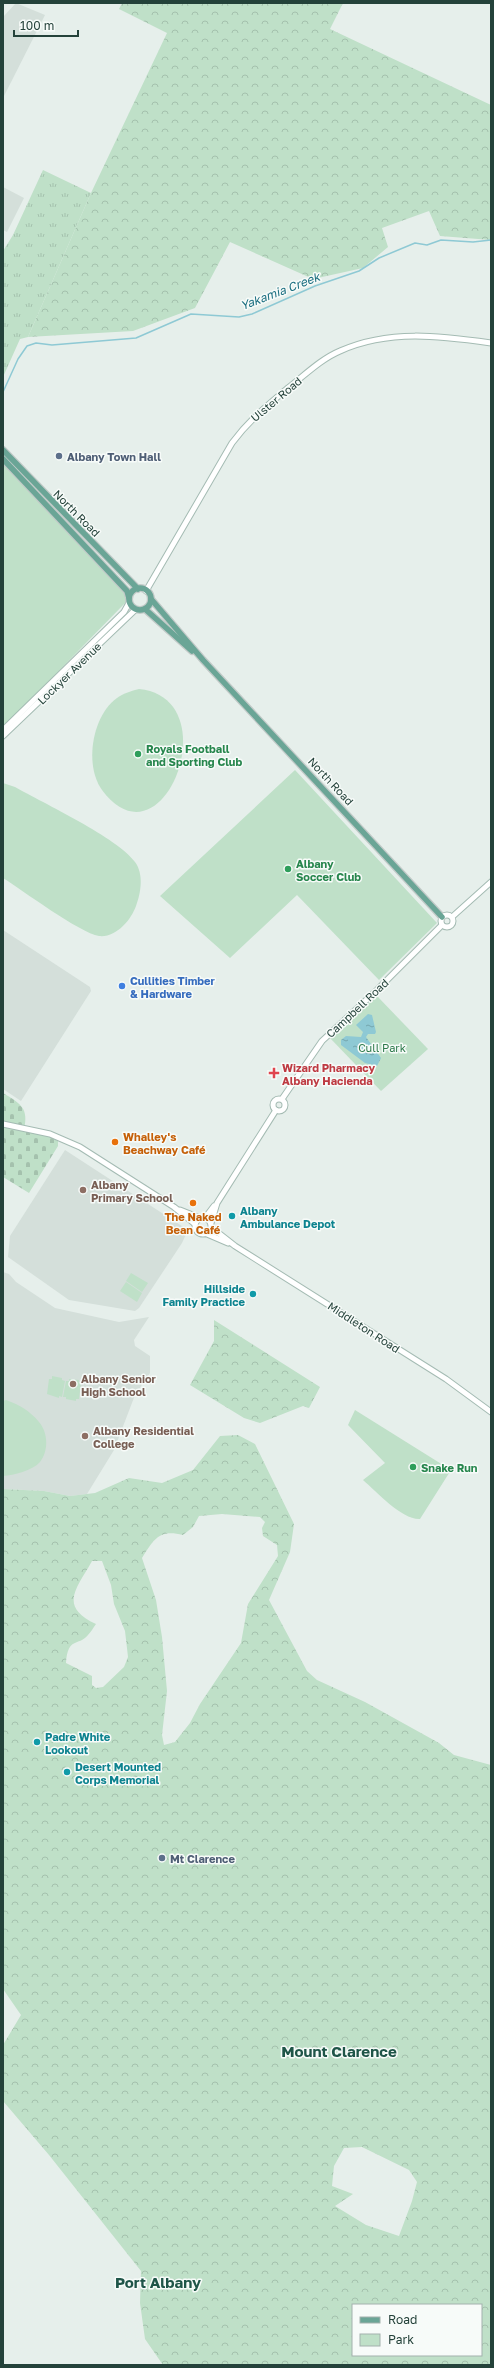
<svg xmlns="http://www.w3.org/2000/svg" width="494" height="2368" viewBox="0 0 494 2368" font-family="'Golos Text',sans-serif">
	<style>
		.built { fill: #d4dfda }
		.grass { fill: url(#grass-tufts) }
		.forest { fill: url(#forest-crowns); fill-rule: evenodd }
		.cemetery { fill: url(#cemetery-stones) }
		.park { fill: #bfe0c8 }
		.water { fill: url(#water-ripples) }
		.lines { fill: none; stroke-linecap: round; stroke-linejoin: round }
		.stream { stroke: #8ec9d4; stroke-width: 1.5 }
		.secondary-casing { stroke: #a4bbb3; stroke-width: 7 }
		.primary-casing { stroke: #c2cac8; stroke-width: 8 }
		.secondary { stroke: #fff; stroke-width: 5 }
		.primary { stroke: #6aa596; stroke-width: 5.5 }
		.service-dot { fill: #5c6f8a; stroke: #f7fbf9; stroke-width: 1.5 }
		.leisure-dot { fill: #2e9e5b; stroke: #f7fbf9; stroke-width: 1.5 }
		.shop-dot { fill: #3f7fe0; stroke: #f7fbf9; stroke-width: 1.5 }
		.health-dot { fill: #e0444e; stroke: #f7fbf9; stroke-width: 1.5 }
		.food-dot { fill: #e8710a; stroke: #f7fbf9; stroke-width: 1.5 }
		.education-dot { fill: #8d6e63; stroke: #f7fbf9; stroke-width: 1.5 }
		.culture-dot { fill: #0f9aa8; stroke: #f7fbf9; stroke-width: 1.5 }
		.labels { text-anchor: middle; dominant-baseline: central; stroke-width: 3; stroke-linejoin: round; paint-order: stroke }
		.street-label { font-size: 11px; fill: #24423a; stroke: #f7fbf9 }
		.service-label { font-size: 11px; font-weight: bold; fill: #4e5e75; stroke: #f7fbf9; text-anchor: start }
		.leisure-label { font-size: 11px; font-weight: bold; fill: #27864d; stroke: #f7fbf9; text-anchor: start }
		.shop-label { font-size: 11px; font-weight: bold; fill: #366cbe; stroke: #f7fbf9; text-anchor: start }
		.park-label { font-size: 11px; fill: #2d7a4b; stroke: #f7fbf9 }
		.health-label { font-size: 11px; font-weight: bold; fill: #be3a42; stroke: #f7fbf9; text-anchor: start }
		.food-label { font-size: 11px; font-weight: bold; fill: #c56008; stroke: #f7fbf9; text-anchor: start }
		.education-label { font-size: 11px; font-weight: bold; fill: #785e54; stroke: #f7fbf9; text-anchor: start }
		.culture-label { font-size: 11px; font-weight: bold; fill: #0d838f; stroke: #f7fbf9; text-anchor: start }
		.water-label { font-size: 12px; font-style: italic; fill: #1c6f80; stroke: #f7fbf9 }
		.district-label { font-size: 15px; font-weight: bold; fill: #1f5548; stroke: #f7fbf9 }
	</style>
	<defs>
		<pattern id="grass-tufts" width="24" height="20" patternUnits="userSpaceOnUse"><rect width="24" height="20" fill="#bfe0c8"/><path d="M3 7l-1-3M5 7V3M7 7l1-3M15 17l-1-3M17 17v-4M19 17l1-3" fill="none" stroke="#a4c1ad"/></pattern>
		<pattern id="forest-crowns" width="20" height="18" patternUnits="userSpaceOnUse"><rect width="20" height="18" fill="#bfe0c8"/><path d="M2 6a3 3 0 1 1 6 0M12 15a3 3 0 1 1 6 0" fill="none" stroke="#a4c1ad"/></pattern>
		<pattern id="cemetery-stones" width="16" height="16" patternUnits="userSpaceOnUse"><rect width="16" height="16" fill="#bfe0c8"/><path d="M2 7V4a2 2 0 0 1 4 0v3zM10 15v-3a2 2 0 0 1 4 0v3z" fill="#a4c1ad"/></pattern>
		<pattern id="water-ripples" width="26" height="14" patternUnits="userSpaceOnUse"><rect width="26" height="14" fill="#8ec9d4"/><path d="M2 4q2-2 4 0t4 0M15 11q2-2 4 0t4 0" fill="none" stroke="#74a5ad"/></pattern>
	</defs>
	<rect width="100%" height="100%" fill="#e6efeb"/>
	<g class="built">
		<path d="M16 3 45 15 3 98V17Z"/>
		<path d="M3 187 24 198 7 232 3 230Z"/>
		<path d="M3 930 90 987 91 991 21 1101 3 1089Z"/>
		<path d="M65 1150 188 1230 182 1243 139 1308 135 1311 69 1300 8 1257 10 1236Z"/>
		<path d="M3 1272 9 1274 16 1282 55 1308 119 1322 149 1317 134 1340 135 1346 150 1356V1373L135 1395 114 1450 87 1494 70 1496 44 1491 3 1489Z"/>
	</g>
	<path class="grass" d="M43 170 91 193 28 337 20 339 3 377V251L13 235Z"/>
	<g class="forest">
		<path d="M122 3H343L330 29 491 105V240L440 236 429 211 382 228 388 247 363 268 313 279 230 242 195 308 133 331 28 337 91 193 167 33 119 9Z"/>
		<path d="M214 1320 320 1387 309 1408 303 1406 260 1423 244 1418 190 1385 214 1341Z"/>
		<path d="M238 1435 255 1444 294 1524 290 1552 269 1600 307 1671 317 1680 365 1702 439 1743 454 1755 491 1765V2365H163L145 2339 140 2303 141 2271 49 2155 3 2101V2045L21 2015 3 1989V1489L44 1491 70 1496 95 1493 129 1478 162 1483 193 1470 220 1436ZM222 1514 260 1517 265 1522 262 1528 263 1536 277 1545 278 1556 248 1604 241 1643 200 1704 190 1723 175 1742 164 1745 162 1735 167 1691 162 1637 156 1600 142 1558C154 1539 159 1529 183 1535L193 1527 199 1516ZM92 1561H102L111 1585 114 1604 125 1631 128 1657 124 1667 103 1687 96 1688 92 1685V1676L66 1663C68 1636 78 1647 88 1635 91 1632 93 1628 96 1624 57 1606 78 1587 92 1561ZM362 2147 409 2170 417 2182 412 2201 399 2236 366 2225 335 2206 353 2194 332 2186 334 2166 344 2148ZM353 2305H481V2355H353Z"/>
	</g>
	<path class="cemetery" d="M3 1093C21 1104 29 1108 24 1130L49 1136 58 1141V1146L29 1193 3 1177Z"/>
	<g class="park">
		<path d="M3 463 120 587 128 600 3 728Z"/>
		<path d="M139 689C229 698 163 872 102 790 84 765 92 716 117 698 124 693 131 691 139 689Z"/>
		<path d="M295 770 437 923 379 980 297 895 230 958 160 896Z"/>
		<path d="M3 783 15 787C43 803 118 838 135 862 144 874 141 893 136 906 131 920 116 938 99 936 80 933 22 890 3 878Z"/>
		<path d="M377 996 428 1049 381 1091 330 1038Z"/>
		<path d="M131 1273 148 1283 142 1292 126 1281Z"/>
		<path d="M126 1282 142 1293 137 1302 120 1291Z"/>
		<path d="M52 1376 62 1378V1380L65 1381 62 1397 59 1396V1398L47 1394 49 1379H52Z"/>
		<path d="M69 1379 79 1380V1383H81L79 1399H76V1401L66 1399V1397H63L66 1381H69Z"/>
		<path d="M6 1400C20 1405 30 1411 39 1422 48 1432 49 1451 40 1462 32 1471 14 1475 3 1476V1401Z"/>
		<path d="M355 1410 451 1470 420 1519C402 1520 377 1492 363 1480L385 1463 348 1425Z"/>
	</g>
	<path class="water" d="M368 1014 372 1015 376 1032 375 1034H368L366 1037 381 1058 377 1066 365 1063 341 1045V1040L346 1036 361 1037 363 1032 356 1025Z"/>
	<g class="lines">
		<path class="stream" d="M3 392 18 359 27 346 36 343 52 345 136 338 191 314 239 317 252 314 315 286 359 271 379 258 415 243 427 245 441 240 473 242 491 240"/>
		<g class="secondary-casing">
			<g id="secondary">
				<path d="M146 591 232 443C250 419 266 407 288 388 305 375 321 359 340 351 389 329 440 336 491 343"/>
				<path d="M3 730 124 612 129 603"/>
				<path d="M3 736 135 610"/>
				<circle cx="447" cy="921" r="6"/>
				<path d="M452 917 491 882"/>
				<circle cx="279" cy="1105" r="6"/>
				<path d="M282 1099 322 1041 377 990 442 925"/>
				<path d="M3 1124 50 1134 80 1147 174 1207 195 1224"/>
				<path d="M180 1210 200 1218"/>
				<circle cx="203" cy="1226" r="8"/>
				<path d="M205 1218 214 1206"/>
				<path d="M211 1223 217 1203 276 1110"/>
				<path d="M212 1228 235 1246 446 1379 491 1412"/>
				<path d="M207 1234 228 1243"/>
			</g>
		</g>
		<g class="primary-casing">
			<g id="primary">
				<path d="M3 450 138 589"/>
				<path d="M3 459 127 591 129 598"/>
				<circle cx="140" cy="599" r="11"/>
				<path d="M151 599 203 660 442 917"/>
				<path d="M145 609 192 651"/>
			</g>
		</g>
		<use href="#secondary" class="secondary"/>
		<use href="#primary" class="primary"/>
	</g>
	<g class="service-dot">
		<circle cx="59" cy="456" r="4"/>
		<circle cx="162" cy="1858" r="4"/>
	</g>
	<g class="leisure-dot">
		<circle cx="138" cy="754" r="4"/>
		<circle cx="288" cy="869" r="4"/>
		<circle cx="413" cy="1467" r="4"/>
	</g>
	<circle class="shop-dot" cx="122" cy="986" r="4"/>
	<path class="health-dot" d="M272 1067h4v4h4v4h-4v4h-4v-4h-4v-4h4z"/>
	<g class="food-dot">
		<circle cx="115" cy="1142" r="4"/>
		<circle cx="193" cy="1203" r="4"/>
	</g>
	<g class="education-dot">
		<circle cx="83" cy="1190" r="4"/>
		<circle cx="73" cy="1384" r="4"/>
		<circle cx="85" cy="1436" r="4"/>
	</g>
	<g class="culture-dot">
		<circle cx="232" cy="1216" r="4"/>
		<circle cx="253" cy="1294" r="4"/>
		<circle cx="37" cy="1742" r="4"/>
		<circle cx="67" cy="1772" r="4"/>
	</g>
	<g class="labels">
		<g class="street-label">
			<text transform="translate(276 399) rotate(-40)">Ulster Road</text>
			<text transform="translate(77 513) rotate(45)">North Road</text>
			<text transform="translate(69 673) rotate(-44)">Lockyer Avenue</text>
			<text transform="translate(331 781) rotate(47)">North Road</text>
			<text transform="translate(357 1008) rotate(-43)">Campbell Road</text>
			<text transform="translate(364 1327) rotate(33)">Middleton Road</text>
		</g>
		<g class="service-label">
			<text x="67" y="456">Albany Town Hall</text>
			<text x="170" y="1858">Mt Clarence</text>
		</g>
		<g class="leisure-label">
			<text x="146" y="748">Royals Football<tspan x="146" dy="13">and Sporting Club</tspan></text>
			<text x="296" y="863">Albany<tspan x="296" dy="13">Soccer Club</tspan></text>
			<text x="421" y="1467">Snake Run</text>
		</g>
		<g class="shop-label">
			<text x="130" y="980">Cullities Timber<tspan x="130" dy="13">&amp; Hardware</tspan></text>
		</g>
		<g class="park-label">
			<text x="382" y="1047">Cull Park</text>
		</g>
		<g class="health-label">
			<text x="282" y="1067">Wizard Pharmacy<tspan x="282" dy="13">Albany Hacienda</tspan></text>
		</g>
		<g class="food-label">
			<text x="123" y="1136">Whalley's<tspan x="123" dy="13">Beachway Café</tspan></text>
			<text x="193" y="1216" text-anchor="middle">The Naked<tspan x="193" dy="13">Bean Café</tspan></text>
		</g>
		<g class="education-label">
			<text x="91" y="1184">Albany<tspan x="91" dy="13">Primary School</tspan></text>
			<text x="81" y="1378">Albany Senior<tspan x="81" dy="13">High School</tspan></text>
			<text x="93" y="1430">Albany Residential<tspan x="93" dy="13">College</tspan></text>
		</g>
		<g class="culture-label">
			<text x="240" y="1210">Albany<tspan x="240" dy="13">Ambulance Depot</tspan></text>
			<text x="245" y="1288" text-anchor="end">Hillside<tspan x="245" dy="13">Family Practice</tspan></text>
			<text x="45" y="1736">Padre White<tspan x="45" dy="13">Lookout</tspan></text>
			<text x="75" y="1766">Desert Mounted<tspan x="75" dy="13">Corps Memorial</tspan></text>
		</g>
		<g class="water-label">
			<text transform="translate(280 291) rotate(-21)">Yakamia Creek</text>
		</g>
		<g class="district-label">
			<text x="339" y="2051">Mount Clarence</text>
			<text x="158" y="2282">Port Albany</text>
		</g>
	</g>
	<rect width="494" height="2368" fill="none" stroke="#24423a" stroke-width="8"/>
	<rect x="352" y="2304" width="130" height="52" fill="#f7fbf9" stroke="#a3b1ad"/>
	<rect x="360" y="2317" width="20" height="6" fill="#6aa596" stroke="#a3b1ad"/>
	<text x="388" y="2324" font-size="12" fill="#24423a">Road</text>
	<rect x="360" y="2334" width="20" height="12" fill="#bfe0c8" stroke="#a3b1ad"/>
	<text x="388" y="2344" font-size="12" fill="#24423a">Park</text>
	<path d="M14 30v6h64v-6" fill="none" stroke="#24423a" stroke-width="2"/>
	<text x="20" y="30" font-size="12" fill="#24423a" stroke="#f7fbf9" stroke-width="3" paint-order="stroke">100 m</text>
</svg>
